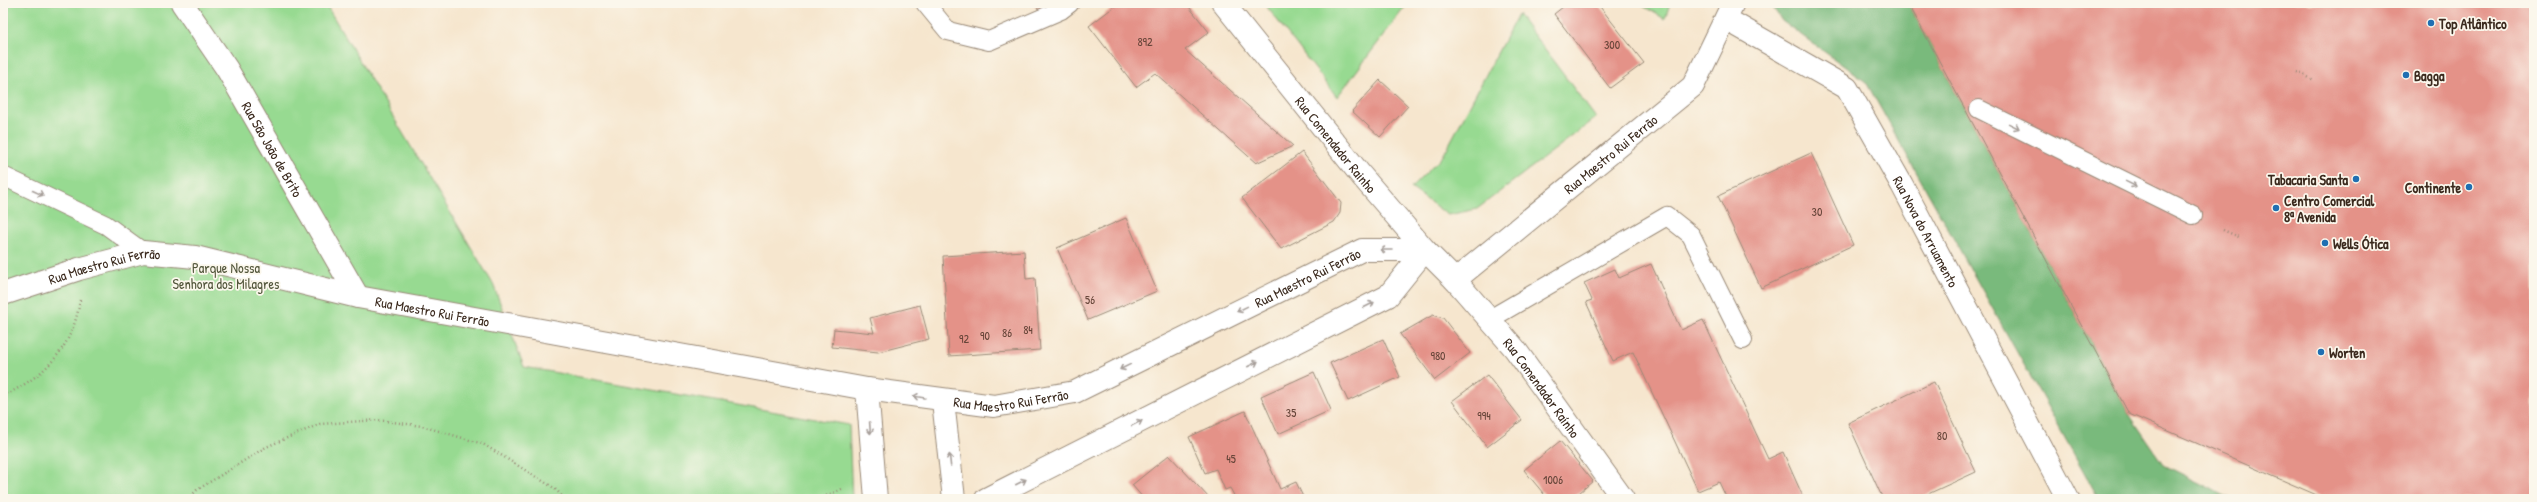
<svg xmlns="http://www.w3.org/2000/svg" width="2537" height="502" viewBox="0 0 2537 502" font-family="'Patrick Hand',sans-serif">
	<style>
		.green { fill: #97da91; stroke: #698258 }
		.forest { fill: #79ba7b; stroke: #5a724c }
		.building { fill: #e49288 }
		.lines { fill: none; stroke-linecap: round; stroke-linejoin: round }
		.service-casing { stroke: #988876; stroke-width: 20 }
		.minor-casing { stroke: #988876; stroke-width: 24 }
		.path { stroke: #988876; stroke-width: 2.5; stroke-dasharray: 1 3; stroke-linecap: butt }
		.service { stroke: #fff; stroke-width: 18 }
		.minor { stroke: #fff; stroke-width: 22 }
		.oneway { stroke: #a79f9a }
		.poi-dot { fill: #1f6fb2; stroke: #fbf7ec; stroke-width: 1.5 }
		.labels { text-anchor: middle; dominant-baseline: central; stroke-width: 3.5; stroke-linejoin: round; paint-order: stroke }
		.number-label { font-size: 12px; fill: #654438 }
		.poi-label { font-size: 14px; font-weight: bold; fill: #3b2a1e; stroke: #fbf7ec; text-anchor: start }
		.street-label { font-size: 14px; fill: #3b2a1e; stroke: #fbf7ec }
		.park-label { font-size: 14px; fill: #52563b; stroke: #fbf7ec }
	</style>
	<rect width="100%" height="100%" fill="#fbf7ec"/>
	<filter id="ink" filterUnits="userSpaceOnUse"><feTurbulence type="fractalNoise" baseFrequency=".025" numOctaves="2"/><feDisplacementMap in="SourceGraphic" scale="8" xChannelSelector="R" yChannelSelector="G"/><feConvolveMatrix kernelMatrix="1 2 1 2 8 2 1 2 1" color-interpolation-filters="sRGB"/></filter>
	<filter id="wash" filterUnits="userSpaceOnUse"><feTurbulence type="fractalNoise" baseFrequency=".012" numOctaves="4" result="noise"/><feDisplacementMap in="SourceGraphic" scale="16" xChannelSelector="R" yChannelSelector="G"/><feGaussianBlur stdDeviation="0.9" result="paint"/><feColorMatrix in="noise" values="0 0 0 0 0 0 0 0 0 0 0 0 0 0 0 0 0 1.4 0 .05"/><feComposite in="paint" operator="in"/></filter>
	<g filter="url(#wash)">
		<rect width="100%" height="100%" fill="#f6e6ce"/>
		<g class="green">
			<path d="M3 3H325L493 284 524 367 849 425 852 499H3Z"/>
			<path d="M1264 3H1408L1337 97Z"/>
			<path d="M1638 3H1670L1665 19Z"/>
			<path d="M1518 14 1596 118 1477 209 1448 215 1411 188 1443 156Z"/>
		</g>
		<path class="forest" d="M1770 3H1908L2129 414 2164 465 2231 499H2099L1866 82 1782 21Z"/>
		<g id="blocks">
			<g class="building">
				<path d="M1033 3H1049L1040 11Z"/>
				<path d="M1119 3H1186L1209 32 1185 50 1293 146 1256 163 1155 73 1136 87 1089 26Z"/>
				<path d="M1568 3H1597L1644 63 1610 88 1554 14Z"/>
				<path d="M1908 3H2534V499H2326L2129 414Z"/>
				<path d="M1380 80 1408 106 1380 137 1352 111Z"/>
				<path d="M1302 152 1341 203 1340 213 1334 222 1281 249 1242 198Z"/>
				<path d="M1811 153 1853 245 1761 288 1718 196Z"/>
				<path d="M1126 218 1157 291 1088 320 1057 248Z"/>
				<path d="M1024 251 1026 279 1035 278 1040 350 949 356 943 256Z"/>
				<path d="M1651 264 1681 330 1703 320 1768 459 1783 452 1804 499H1727L1719 482 1698 491 1633 352 1613 361 1586 302 1592 300 1584 283 1615 269 1619 278Z"/>
				<path d="M920 305 929 339 878 352 832 347 834 329 874 333 870 318Z"/>
				<path d="M1433 315 1443 318 1470 353 1435 380 1400 334Z"/>
				<path d="M1383 339 1400 377 1348 401 1330 363Z"/>
				<path d="M1314 372 1331 410 1278 434 1261 396Z"/>
				<path d="M1487 375 1522 420 1487 447 1452 401Z"/>
				<path d="M1934 382 1976 472 1917 499H1883L1848 423Z"/>
				<path d="M1245 411 1280 489 1296 482 1304 499H1236L1230 488 1225 490 1216 469 1205 473 1189 437Z"/>
				<path d="M1560 441 1593 481 1572 499H1548L1524 470Z"/>
				<path d="M1169 455 1210 499H1144L1132 485Z"/>
			</g>
		</g>
	</g>
	<g filter="url(#ink)">
		<use href="#blocks" fill-opacity="0" stroke="#988876" stroke-width="1"/>
		<g class="lines">
			<g class="service-casing">
				<g id="service">
					<path d="M925 3 948 31 989 41 1061 10 1070 3"/>
					<path d="M1979 109 2193 215"/>
					<path d="M3 176 106 225 143 252"/>
					<path d="M1490 319 1667 216 1691 235 1743 340"/>
				</g>
			</g>
			<g class="minor-casing">
				<g id="minor">
					<path id="s1" d="M182 3 227 69 358 297"/>
					<path id="s2" d="M1223 3 1360 174 1425 250 1455 280 1515 349 1623 499"/>
					<path id="s3" d="M1726 19 1847 88 1902 185 2068 499"/>
					<path id="s4" d="M1455 280 1693 86 1733 3"/>
					<path id="s5" d="M3 294 79 269 143 252 195 257 358 297 867 389 994 406 1075 392 1362 250H1425"/>
					<path d="M867 389 876 499"/>
					<path d="M943 401 954 499"/>
					<path d="M986 499 1388 296 1425 250"/>
				</g>
			</g>
			<g class="path">
				<path d="M2297 72 2314 80"/>
				<path d="M2223 230 2239 237"/>
				<path d="M3 396C45 376 73 348 80 300"/>
				<path d="M188 499 197 490 266 447 320 424 378 420 422 426 483 444 554 488 565 499"/>
				<path d="M819 499 844 488"/>
			</g>
			<use href="#service" class="service"/>
			<use href="#minor" class="minor"/>
		</g>
		<defs><path id="oneway-shaft" d="M-6 0H5M1.5-3L5.5 0L1.5 3" fill="none" stroke-width="1.6" stroke-linecap="round" stroke-linejoin="round"/></defs>
		<g class="oneway">
			<use href="#oneway-shaft" transform="translate(2014 126) rotate(26)"/>
			<use href="#oneway-shaft" transform="translate(2131 184) rotate(26)"/>
			<use href="#oneway-shaft" transform="translate(38 193) rotate(25)"/>
			<use href="#oneway-shaft" transform="translate(1386 250) rotate(180)"/>
			<use href="#oneway-shaft" transform="translate(1369 305) rotate(-27)"/>
			<use href="#oneway-shaft" transform="translate(1242 309) rotate(154)"/>
			<use href="#oneway-shaft" transform="translate(1253 364) rotate(-27)"/>
			<use href="#oneway-shaft" transform="translate(1125 367) rotate(154)"/>
			<use href="#oneway-shaft" transform="translate(919 397) rotate(-171)"/>
			<use href="#oneway-shaft" transform="translate(1137 423) rotate(-27)"/>
			<use href="#oneway-shaft" transform="translate(870 428) rotate(86)"/>
			<use href="#oneway-shaft" transform="translate(950 460) rotate(-96)"/>
			<use href="#oneway-shaft" transform="translate(1021 482) rotate(-27)"/>
		</g>
	</g>
	<g class="poi-dot">
		<circle cx="2431" cy="23" r="4"/>
		<circle cx="2406" cy="75" r="4"/>
		<circle cx="2356" cy="179" r="4"/>
		<circle cx="2469" cy="187" r="4"/>
		<circle cx="2276" cy="208" r="4"/>
		<circle cx="2325" cy="243" r="4"/>
		<circle cx="2321" cy="352" r="4"/>
	</g>
	<g class="labels">
		<g class="number-label">
			<text x="1145" y="41">892</text>
			<text x="1612" y="44">300</text>
			<text x="1817" y="211">30</text>
			<text x="1090" y="299">56</text>
			<text x="1028" y="329">84</text>
			<text x="1007" y="332">86</text>
			<text x="985" y="335">90</text>
			<text x="964" y="338">92</text>
			<text x="1438" y="355">980</text>
			<text x="1291" y="412">35</text>
			<text x="1484" y="415">994</text>
			<text x="1942" y="435">80</text>
			<text x="1231" y="458">45</text>
			<text x="1553" y="479">1006</text>
		</g>
		<g class="poi-label">
			<text x="2439" y="23">Top Atlântico</text>
			<text x="2414" y="75">Bagga</text>
			<text x="2348" y="179" text-anchor="end">Tabacaria Santa</text>
			<text x="2461" y="187" text-anchor="end">Continente</text>
			<text x="2284" y="200">Centro Comercial<tspan x="2284" dy="16">8ª Avenida</tspan></text>
			<text x="2333" y="243">Wells Ótica</text>
			<text x="2329" y="352">Worten</text>
		</g>
		<g class="street-label">
			<text stroke="none"><textPath href="#s2" startOffset="181">Rua Comendador Rainho</textPath></text>
			<text stroke="none"><textPath href="#s1" startOffset="172">Rua São João de Brito</textPath></text>
			<text stroke="none"><textPath href="#s4" startOffset="200">Rua Maestro Rui Ferrão</textPath></text>
			<text stroke="none"><textPath href="#s3" startOffset="303">Rua Nova do Arruamento</textPath></text>
			<text stroke="none"><textPath href="#s5" startOffset="106">Rua Maestro Rui Ferrão</textPath></text>
			<text stroke="none"><textPath href="#s5" startOffset="1353">Rua Maestro Rui Ferrão</textPath></text>
			<text stroke="none"><textPath href="#s5" startOffset="442">Rua Maestro Rui Ferrão</textPath></text>
			<text stroke="none"><textPath href="#s2" startOffset="500">Rua Comendador Raínho</textPath></text>
			<text stroke="none"><textPath href="#s5" startOffset="1029">Rua Maestro Rui Ferrão</textPath></text>
		</g>
		<g class="park-label">
			<text x="226" y="267">Parque Nossa<tspan x="226" dy="16">Senhora dos Milagres</tspan></text>
		</g>
	</g>
	<rect width="2537" height="502" fill="none" stroke="#fbf7ec" stroke-width="16"/>
</svg>
